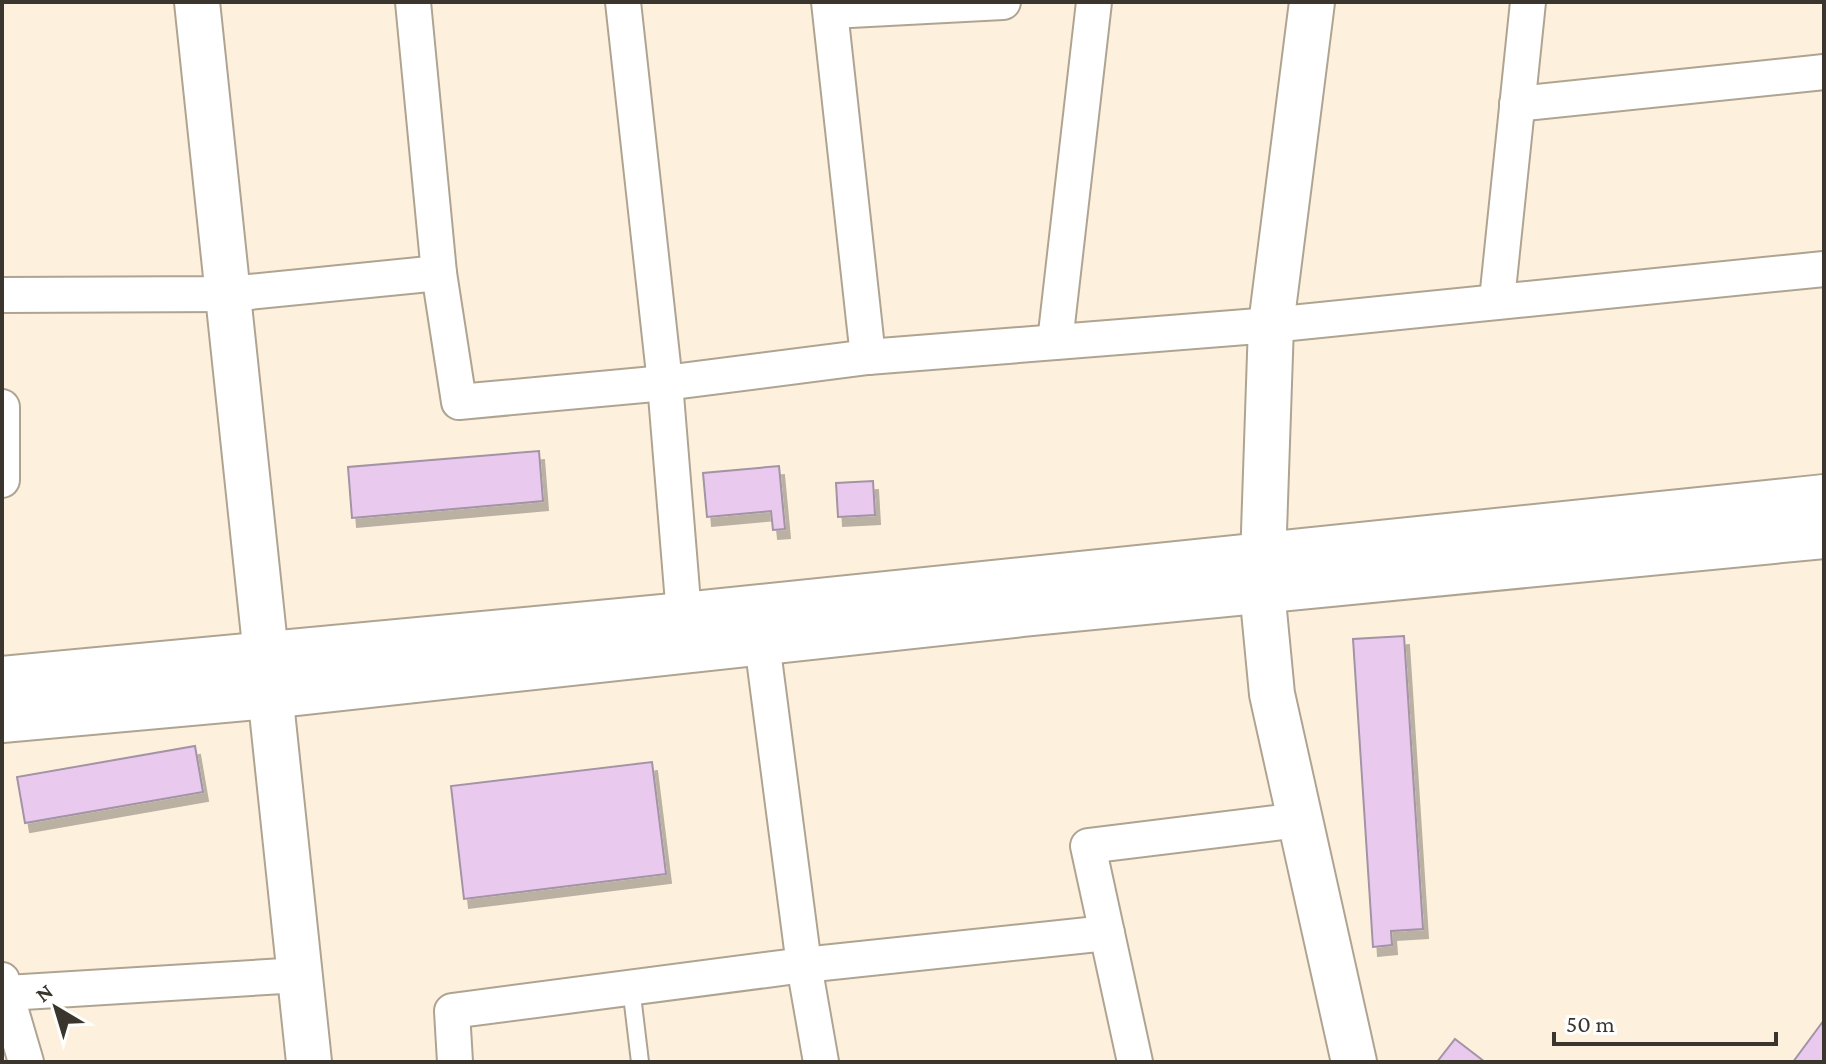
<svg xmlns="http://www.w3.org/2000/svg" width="1826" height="1064" viewBox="0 0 1826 1064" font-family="'Crimson Pro',serif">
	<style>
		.building { fill: #eac9ef; stroke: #a294a4; stroke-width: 2; filter: url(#shadow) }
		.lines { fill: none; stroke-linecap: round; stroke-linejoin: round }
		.lane-casing { stroke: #afa492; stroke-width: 20 }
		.street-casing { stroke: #afa492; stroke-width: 38 }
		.secondary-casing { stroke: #afa492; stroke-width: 48 }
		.lane { stroke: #fff; stroke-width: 16 }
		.street { stroke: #fff; stroke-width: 34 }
		.secondary { stroke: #fff; stroke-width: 44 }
	</style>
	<defs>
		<filter id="shadow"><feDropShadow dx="5" dy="9" stdDeviation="0" flood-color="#0004"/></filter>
	</defs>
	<rect width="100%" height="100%" fill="#fdf1de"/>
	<g class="building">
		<path d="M539 451 543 501 352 518 348 467Z"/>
		<path d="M779 466 785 529 773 530 771 511 707 517 703 473Z"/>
		<path d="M873 481 875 515 838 517 836 483Z"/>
		<path d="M1404 636 1423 929 1391 931 1392 945 1373 947 1353 639Z"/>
		<path d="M195 746 203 792 25 823 17 777Z"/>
		<path d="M652 762 666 874 464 899 451 786Z"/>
		<path d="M1824 1020V1062H1793Z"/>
		<path d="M1455 1039 1485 1062H1437Z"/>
	</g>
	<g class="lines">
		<g class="lane-casing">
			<path id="lane" d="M631 987 640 1062"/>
		</g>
		<g class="street-casing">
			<g id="street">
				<path d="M413 2 439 273 459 402 665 383 868 357 1271 325 1824 269"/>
				<path d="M623 2 665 383 684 615"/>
				<path d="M829 2 868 357"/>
				<path d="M831 11 1003 2"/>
				<path d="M1517 104 1824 72"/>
				<path d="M2 295 229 294 439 273"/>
				<path d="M1497 300 1528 2"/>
				<path d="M1055 342 1094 2"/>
				<path d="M2 407V480"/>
				<path d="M762 643 804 965 821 1062"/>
				<path d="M2 980 26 1062"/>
				<path d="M7 993 300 975"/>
				<path d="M455 1062 452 1011 804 965 1107 933"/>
				<path d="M1135 1062 1088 846 1299 820"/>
			</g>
		</g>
		<g class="secondary-casing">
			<g id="secondary">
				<path d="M197 2 309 1062"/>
				<path d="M1312 2 1271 325 1262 590 1272 694 1354 1062"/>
				<path d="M2 679 684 615 1824 497"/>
				<path d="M2 720 268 696 1023 614 1824 536"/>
			</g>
		</g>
		<use href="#lane" class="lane"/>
		<use href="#street" class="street"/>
		<use href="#secondary" class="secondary"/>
	</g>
	<rect width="1826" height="1064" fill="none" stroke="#3a362e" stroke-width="8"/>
	<g transform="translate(56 1008) rotate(322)" stroke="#ffffff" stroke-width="6" paint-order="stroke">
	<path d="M0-6L14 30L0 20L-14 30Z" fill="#3a362e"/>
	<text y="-12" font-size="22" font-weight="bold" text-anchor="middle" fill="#3a362e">N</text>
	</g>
	<path d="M1554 1032v12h222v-12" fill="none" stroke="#3a362e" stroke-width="4"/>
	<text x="1566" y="1032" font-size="24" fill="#3a362e" stroke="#ffffff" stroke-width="6" paint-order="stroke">50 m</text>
</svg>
